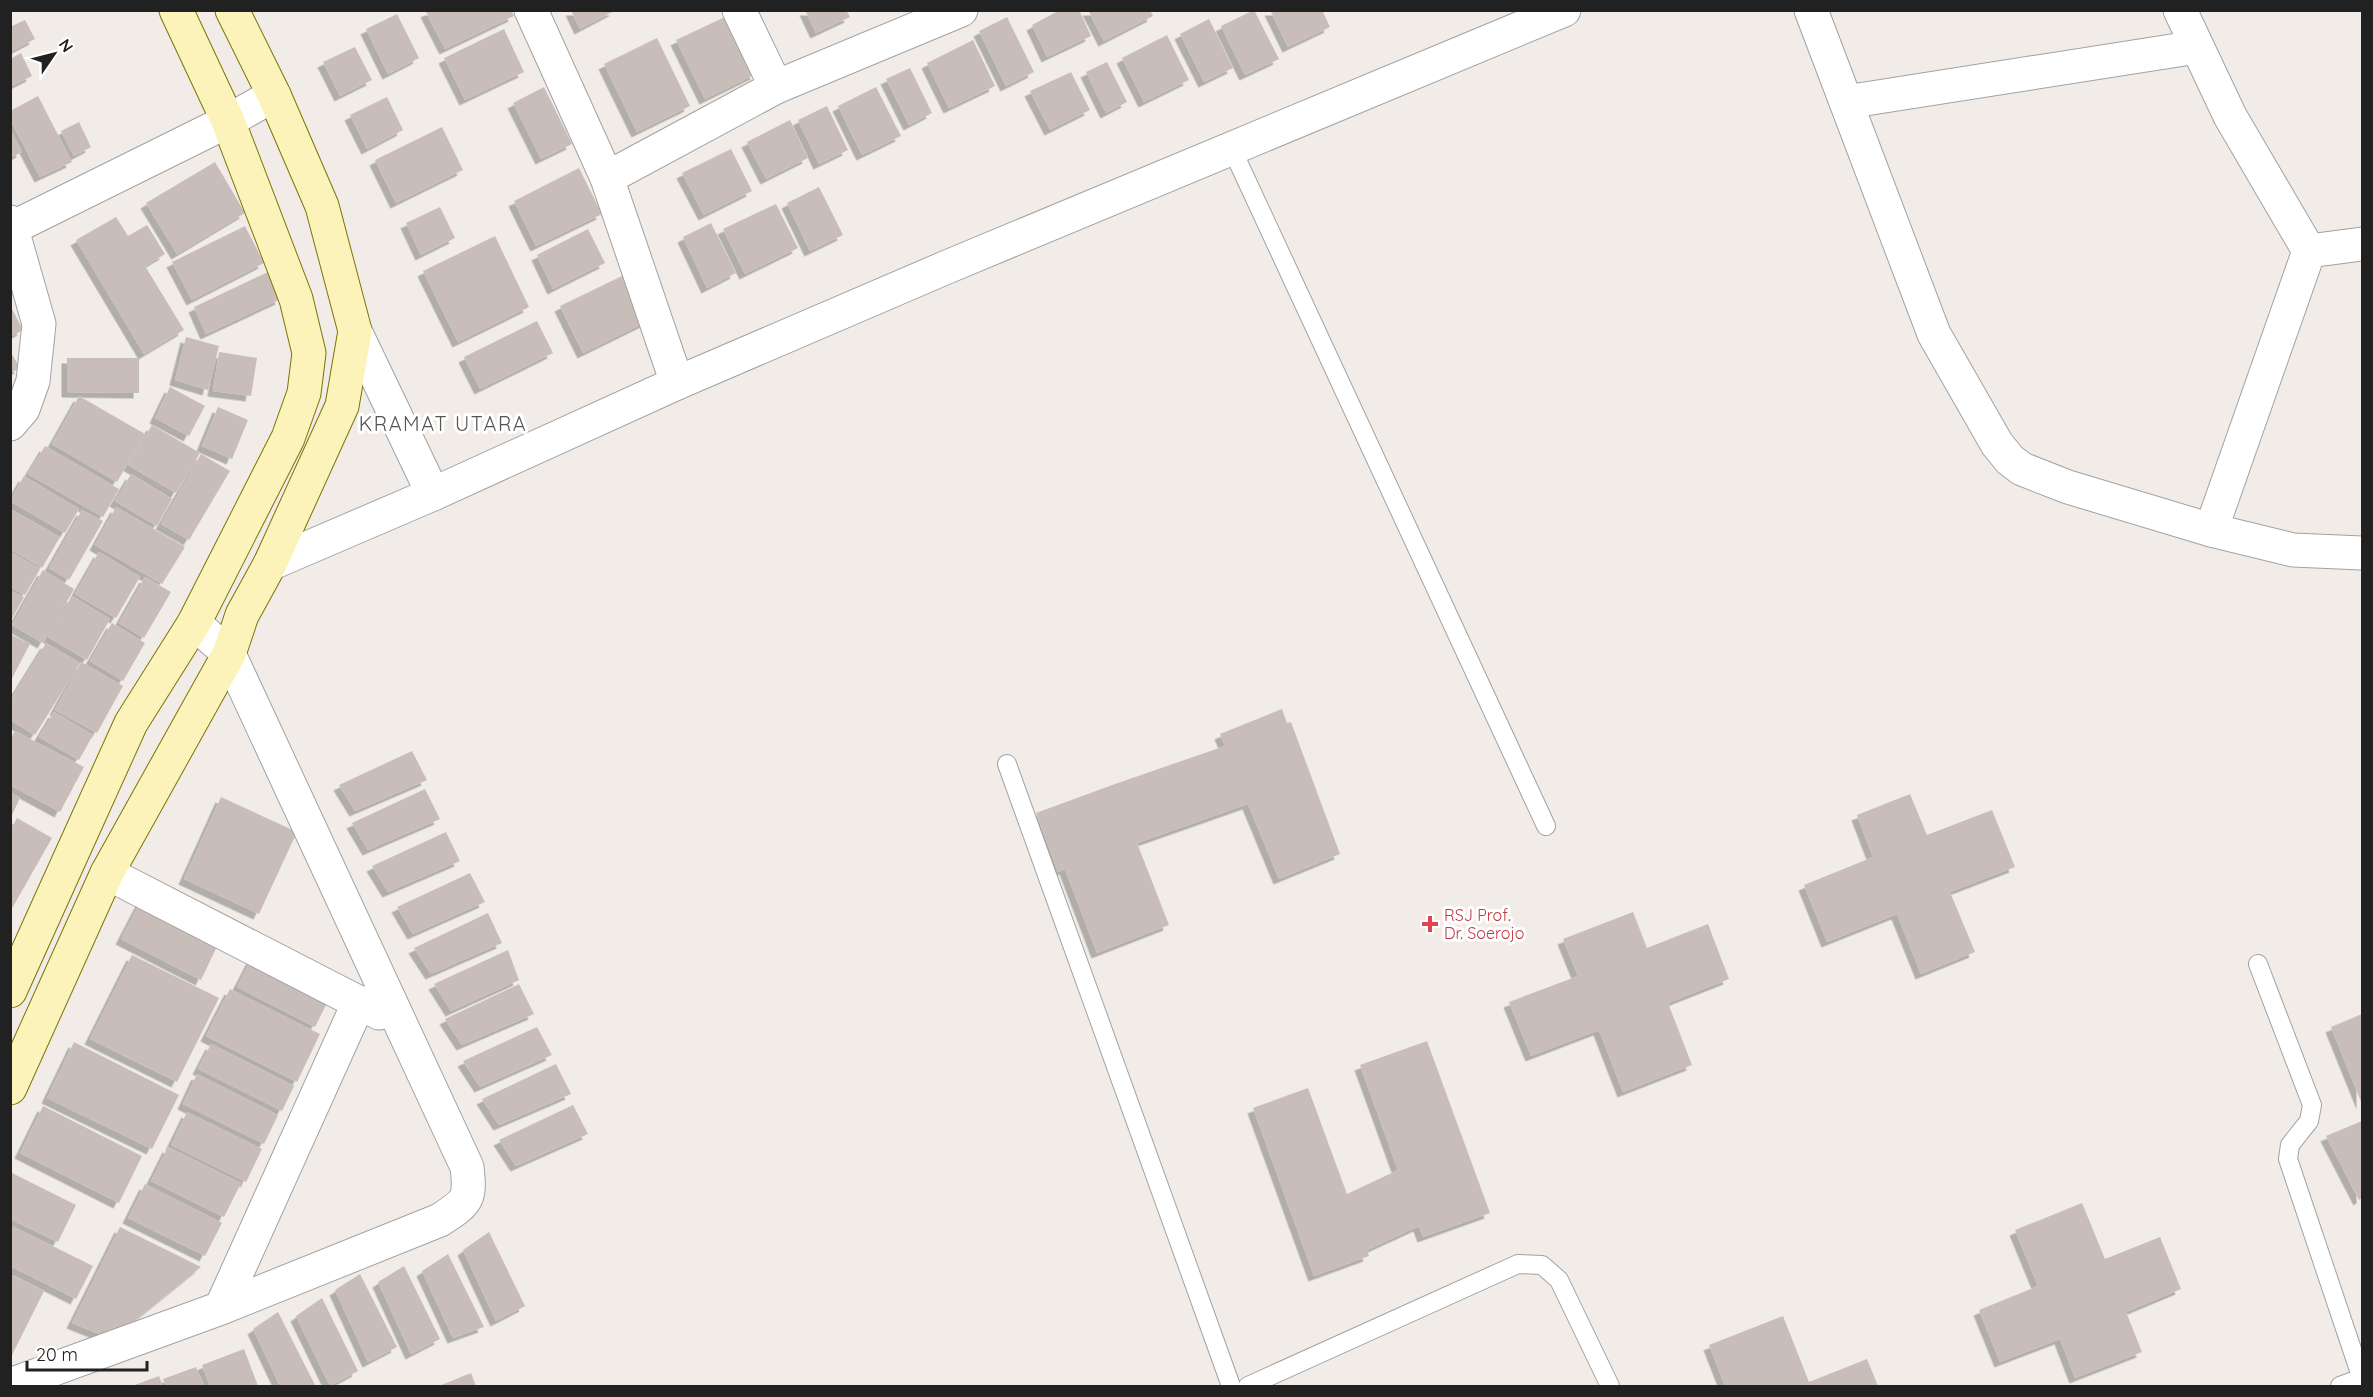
<svg xmlns="http://www.w3.org/2000/svg" width="2373" height="1397" viewBox="0 0 2373 1397" font-family="Quicksand,sans-serif">
	<style>
		.building { fill: #c9bdba; filter: url(#shadow) }
		.lines { fill: none; stroke-linecap: round; stroke-linejoin: round }
		.lane-casing { stroke: #a2a2a2; stroke-width: 20 }
		.street-casing { stroke: #a2a2a2; stroke-width: 35 }
		.secondary-casing { stroke: #7d7402; stroke-width: 35 }
		.lane { stroke: #fff; stroke-width: 18 }
		.street { stroke: #fff; stroke-width: 33 }
		.secondary { stroke: #fcf3ba; stroke-width: 33 }
		.health-dot { fill: #e0444e; stroke: #fff; stroke-width: 2 }
		.labels { text-anchor: middle; dominant-baseline: central; stroke-width: 6; stroke-linejoin: round; paint-order: stroke }
		.health-label { font-size: 16px; fill: #be3a42; stroke: #fff; text-anchor: start }
		.quarter-label { font-size: 20px; letter-spacing: 1.5px; fill: #545454; stroke: #fff }
	</style>
	<defs>
		<filter id="shadow"><feDropShadow dx="-5.5" dy="5.5" stdDeviation="0" flood-color="#0004"/></filter>
	</defs>
	<rect width="100%" height="100%" fill="#f1ece7"/>
	<g class="building">
		<path d="M430 10H511L514 16 445 49 426 12Z"/>
		<path d="M571 10H616L580 29Z"/>
		<path d="M805 10H846L850 17 816 33Z"/>
		<path d="M1060 10H1079L1091 36 1047 57 1032 25Z"/>
		<path d="M1088 10H1150L1153 16 1104 41Z"/>
		<path d="M1254 10 1279 59 1245 75 1221 26Z"/>
		<path d="M1270 10H1322L1330 27 1288 47Z"/>
		<path d="M397 14 419 58 388 74 366 29Z"/>
		<path d="M727 16 756 74 705 99 676 40Z"/>
		<path d="M1007 17 1034 72 1006 86 979 31Z"/>
		<path d="M1209 19 1233 68 1204 82 1180 34Z"/>
		<path d="M25 20 35 39 10 52V27Z"/>
		<path d="M504 29 524 72 465 100 444 58Z"/>
		<path d="M1167 35 1189 80 1144 102 1122 58Z"/>
		<path d="M657 38 690 106 637 132 604 64Z"/>
		<path d="M973 40 995 86 949 108 927 63Z"/>
		<path d="M355 47 372 80 340 96 323 62Z"/>
		<path d="M21 53 32 76 10 87V59Z"/>
		<path d="M1107 62 1127 102 1106 113 1086 72Z"/>
		<path d="M910 68 932 113 909 125 886 79Z"/>
		<path d="M1071 72 1090 110 1050 130 1030 91Z"/>
		<path d="M544 87 572 144 541 159 513 103Z"/>
		<path d="M876 87 901 136 862 155 838 106Z"/>
		<path d="M38 96 72 162 40 177 10 119V111Z"/>
		<path d="M387 97 403 130 367 149 350 115Z"/>
		<path d="M827 106 848 150 819 164 798 120Z"/>
		<path d="M790 120 808 158 766 179 747 142Z"/>
		<path d="M79 122 91 147 74 156 61 131Z"/>
		<path d="M442 127 463 170 396 203 375 160Z"/>
		<path d="M10 129 22 152 10 158Z"/>
		<path d="M731 149 752 191 704 215 682 173Z"/>
		<path d="M215 162 245 213 177 254 146 203Z"/>
		<path d="M579 168 602 214 536 246 514 201Z"/>
		<path d="M819 187 843 235 810 251 787 203Z"/>
		<path d="M776 204 798 248 745 274 723 229Z"/>
		<path d="M440 207 455 238 421 255 406 223Z"/>
		<path d="M116 217 128 236 147 225 165 254 145 266 184 330 144 354 76 240Z"/>
		<path d="M711 223 736 273 707 288 683 237Z"/>
		<path d="M245 226 264 263 192 300 172 262Z"/>
		<path d="M588 229 605 263 553 289 537 255Z"/>
		<path d="M495 236 529 307 458 342 423 271Z"/>
		<path d="M268 272 281 299 206 334 194 307Z"/>
		<path d="M624 275 646 322 583 353 560 306Z"/>
		<path d="M10 305 23 330 10 337Z"/>
		<path d="M537 321 553 353 480 389 464 357Z"/>
		<path d="M186 337 219 346 208 390 175 380Z"/>
		<path d="M10 351 20 368 10 373Z"/>
		<path d="M219 352 257 358 251 396 213 391Z"/>
		<path d="M67 358H139V393L67 392Z"/>
		<path d="M170 387 205 406 189 436 155 418Z"/>
		<path d="M79 396 145 434 117 482 52 444Z"/>
		<path d="M218 407 248 420 232 459 202 446Z"/>
		<path d="M152 425 200 453 176 493 128 465Z"/>
		<path d="M45 446 119 489 103 517 28 474Z"/>
		<path d="M201 454 230 471 189 540 161 524Z"/>
		<path d="M131 474 172 499 157 526 115 501Z"/>
		<path d="M24 476 79 509 65 533 10 501Z"/>
		<path d="M116 507 185 547 162 584 95 545Z"/>
		<path d="M10 509 60 537 42 568 10 549Z"/>
		<path d="M82 510 103 521 69 580 49 568Z"/>
		<path d="M10 552 40 569 25 595 10 587Z"/>
		<path d="M99 552 140 577 116 618 75 594Z"/>
		<path d="M43 570 74 589 43 643 12 625Z"/>
		<path d="M145 577 171 592 144 638 119 623Z"/>
		<path d="M10 590 24 597 10 622Z"/>
		<path d="M72 596 110 619 87 660 48 637Z"/>
		<path d="M112 623 145 643 123 681 90 661Z"/>
		<path d="M10 634 30 644 10 682Z"/>
		<path d="M46 643 80 663 35 735 10 720V701Z"/>
		<path d="M81 662 123 686 97 733 55 710Z"/>
		<path d="M1282 709 1287 723 1291 722 1340 854 1279 879 1248 804 1137 843 1169 925 1097 953 1065 869 1058 872 1036 813 1115 784 1225 746 1220 734Z"/>
		<path d="M54 712 93 735 79 760 39 737Z"/>
		<path d="M15 731 84 767 60 812 10 785V740Z"/>
		<path d="M412 751 427 780 355 811 339 785Z"/>
		<path d="M425 789 440 819 368 850 352 823Z"/>
		<path d="M10 792 20 798 12 815 10 814Z"/>
		<path d="M1910 794 1927 835 1992 810 2015 867 1950 892 1975 952 1921 974 1897 914 1827 942 1804 885 1873 857 1857 815Z"/>
		<path d="M221 797 297 832 259 914 184 879Z"/>
		<path d="M17 818 52 838 10 912V831Z"/>
		<path d="M446 832 460 861 388 892 372 866Z"/>
		<path d="M470 873 485 902 413 934 397 907Z"/>
		<path d="M143 897 222 936 201 980 121 939Z"/>
		<path d="M1633 912 1647 948 1708 924 1729 979 1668 1003 1692 1065 1623 1092 1599 1030 1531 1056 1509 1002 1578 976 1563 939Z"/>
		<path d="M488 913 502 943 431 974 414 948Z"/>
		<path d="M508 950 519 980 451 1011 434 984Z"/>
		<path d="M132 955 219 998 177 1082 90 1039Z"/>
		<path d="M252 958 330 997 315 1027 237 987Z"/>
		<path d="M519 984 534 1014 462 1045 445 1019Z"/>
		<path d="M230 989 320 1034 297 1082 206 1036Z"/>
		<path d="M2362 1014V1104L2331 1027Z"/>
		<path d="M537 1027 552 1055 480 1087 463 1061Z"/>
		<path d="M1427 1041 1490 1213 1423 1237 1419 1226 1367 1250 1369 1256 1314 1276 1253 1108 1308 1088 1347 1194 1398 1170 1360 1065Z"/>
		<path d="M74 1042 179 1095 152 1149 47 1098Z"/>
		<path d="M211 1044 294 1086 282 1111 198 1069Z"/>
		<path d="M556 1064 571 1094 499 1125 482 1099Z"/>
		<path d="M197 1074 278 1115 264 1144 183 1104Z"/>
		<path d="M573 1105 588 1134 516 1166 499 1140Z"/>
		<path d="M43 1106 142 1156 119 1203 20 1153Z"/>
		<path d="M187 1112 262 1149 246 1182 171 1145Z"/>
		<path d="M2362 1121V1198L2359 1200 2326 1136Z"/>
		<path d="M168 1147 241 1183 224 1217 151 1181Z"/>
		<path d="M10 1172 76 1205 58 1242 10 1219Z"/>
		<path d="M145 1184 222 1223 205 1256 128 1218Z"/>
		<path d="M2082 1203 2105 1259 2160 1237 2181 1289 2126 1312 2142 1352 2075 1378 2060 1339 2000 1362 1979 1310 2038 1286 2015 1230Z"/>
		<path d="M10 1225 93 1266 76 1299 10 1266Z"/>
		<path d="M120 1227 201 1267 112 1339 72 1323Z"/>
		<path d="M489 1232 525 1306 496 1321 463 1250Z"/>
		<path d="M448 1254 484 1327 453 1338 422 1271Z"/>
		<path d="M404 1266 440 1339 411 1354 378 1282Z"/>
		<path d="M360 1274 397 1347 368 1362 335 1290Z"/>
		<path d="M12 1275 44 1291 10 1359V1277Z"/>
		<path d="M322 1298 358 1371 330 1386 296 1316Z"/>
		<path d="M278 1312 315 1385 312 1386H280L253 1329Z"/>
		<path d="M1783 1316 1809 1382 1867 1359 1878 1386H1725L1709 1345Z"/>
		<path d="M244 1349 258 1386H210L202 1365Z"/>
		<path d="M196 1367 204 1386H166L163 1379Z"/>
		<path d="M471 1373 476 1386H439Z"/>
		<path d="M159 1376 163 1386H132Z"/>
	</g>
	<g class="lines">
		<g class="lane-casing">
			<g id="lane">
				<path d="M1232 149 1546 826"/>
				<path d="M1007 764 1231 1386"/>
				<path d="M2258 964 2312 1105 2309 1121 2290 1145 2288 1159 2362 1379"/>
				<path d="M1248 1386 1518 1264 1542 1265 1559 1280 1610 1386"/>
				<path d="M2340 1386 2362 1378"/>
			</g>
		</g>
		<g class="street-casing">
			<g id="street">
				<path d="M531 10 607 178 677 383"/>
				<path d="M739 10 776 87"/>
				<path d="M1811 10 1934 334 1997 444 2010 460 2022 469 2068 487 2211 530 2293 550 2362 553"/>
				<path d="M2180 10 2230 116 2309 251 2362 244"/>
				<path d="M1846 102 2197 47"/>
				<path d="M607 178 776 87 961 10"/>
				<path d="M10 222 39 324 33 381 23 409 10 424"/>
				<path d="M10 229 228 121 274 95"/>
				<path d="M355 331 433 494"/>
				<path d="M2211 530 2309 251"/>
				<path d="M270 564 433 494 677 383 947 267 1564 10"/>
				<path d="M107 873 379 1013"/>
				<path d="M221 1308 359 1002"/>
				<path d="M10 1385 221 1308 440 1220C467 1202 471 1201 467 1167L229 654 194 623"/>
			</g>
		</g>
		<g class="secondary-casing">
			<g id="secondary">
				<path d="M10 991 131 723 194 623 288 438 304 393 309 353 296 299 228 121 176 10"/>
				<path d="M10 1088 107 873 229 654 242 615 270 564 342 406 355 331 322 206 274 95 232 10"/>
			</g>
		</g>
		<use href="#lane" class="lane"/>
		<use href="#street" class="street"/>
		<use href="#secondary" class="secondary"/>
	</g>
	<path class="health-dot" d="M1427 915h6v6h6v6h-6v6h-6v-6h-6v-6h6z"/>
	<g class="labels">
		<g class="health-label">
			<text x="1444" y="915">RSJ Prof.<tspan x="1444" dy="18">Dr. Soerojo</tspan></text>
		</g>
		<g class="quarter-label">
			<text x="443" y="423">KRAMAT UTARA</text>
		</g>
	</g>
	<rect width="2373" height="1397" fill="none" stroke="#212121" stroke-width="24"/>
	<g transform="translate(54 54) rotate(55)" stroke="#ffffff" stroke-width="4.5" paint-order="stroke">
	<path d="M0-4.5L10 22L0 15L-10 22Z" fill="#212121"/>
	<text y="-9" font-size="16" font-weight="bold" text-anchor="middle" fill="#212121">N</text>
	</g>
	<path d="M27 1361v9h120v-9" fill="none" stroke="#212121" stroke-width="3"/>
	<text x="36" y="1361" font-size="18" fill="#212121" stroke="#ffffff" stroke-width="4.5" paint-order="stroke">20 m</text>
</svg>
